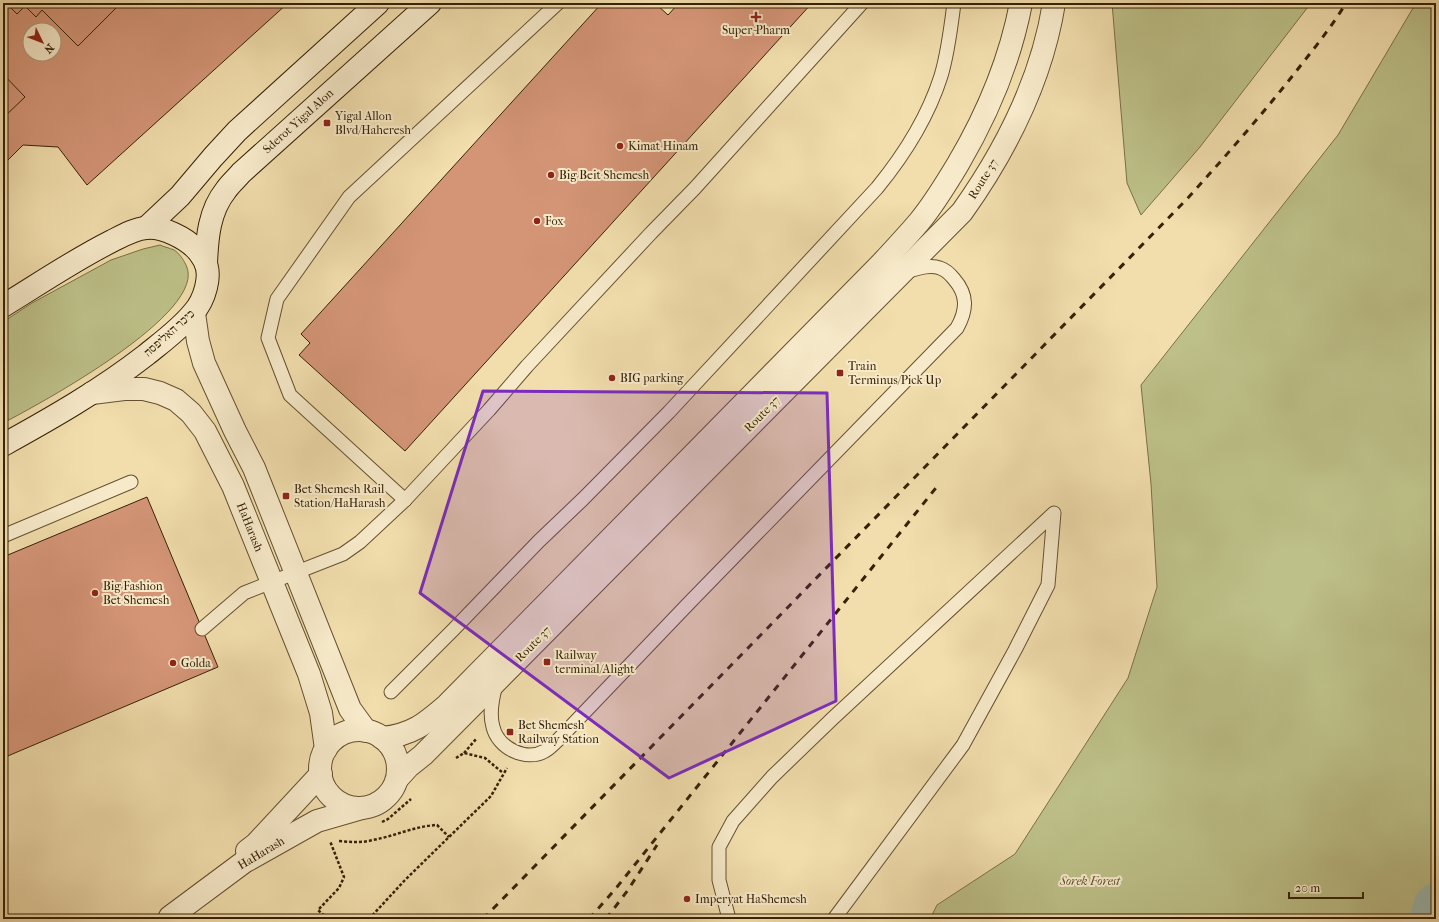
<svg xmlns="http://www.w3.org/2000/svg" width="1439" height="922" viewBox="0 0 1439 922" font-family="'IM FELL French Canon','Frank Ruhl Libre',serif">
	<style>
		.green { fill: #bdc088; stroke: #7a7047 }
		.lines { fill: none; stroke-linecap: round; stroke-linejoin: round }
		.river { stroke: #9dbbb3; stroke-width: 45 }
		.building { fill: #d49577; stroke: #362106; fill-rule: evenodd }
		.lane-casing { stroke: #655030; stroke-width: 15 }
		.street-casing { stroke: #655030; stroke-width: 24 }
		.secondary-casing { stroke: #362106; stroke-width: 24 }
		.path { stroke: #362106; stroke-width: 2.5; stroke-dasharray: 3 2; stroke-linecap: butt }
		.lane { stroke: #f7eaca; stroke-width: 13 }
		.street { stroke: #f7eaca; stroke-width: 22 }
		.secondary { stroke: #f7eaca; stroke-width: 22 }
		.rail { stroke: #362106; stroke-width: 3; stroke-dasharray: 7 7; stroke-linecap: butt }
		.marked { fill: #7b2cbf; fill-opacity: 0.2; stroke: #7b2cbf; stroke-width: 3; stroke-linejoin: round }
		.poi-dot { fill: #8f2418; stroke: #f7eaca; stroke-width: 1.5 }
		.labels { text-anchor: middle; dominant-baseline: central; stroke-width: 4; stroke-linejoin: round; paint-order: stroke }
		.poi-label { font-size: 12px; fill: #362106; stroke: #f7eaca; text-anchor: start }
		.street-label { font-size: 12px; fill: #362106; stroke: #f7eaca }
		.park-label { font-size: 12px; font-style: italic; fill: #5e512d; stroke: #f7eaca }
	</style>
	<rect width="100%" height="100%" fill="#f2dead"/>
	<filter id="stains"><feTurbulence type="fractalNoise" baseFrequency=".005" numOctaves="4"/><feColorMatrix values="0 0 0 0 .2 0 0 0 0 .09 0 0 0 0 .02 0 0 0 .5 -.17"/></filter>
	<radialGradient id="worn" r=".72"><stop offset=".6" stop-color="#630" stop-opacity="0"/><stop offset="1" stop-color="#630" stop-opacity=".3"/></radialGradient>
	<g class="green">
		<path d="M1112 3H1311L1200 147 1141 215 1127 183Z"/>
		<path d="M1416 3H1436V919H930L937 905 1015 854 1128 678 1157 587 1151 484 1141 385 1338 135Z"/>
		<path d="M160 245C164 247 170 248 174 250 179 253 183 259 186 265 210 312 38 405 3 423V322L32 303 111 260 143 249Z"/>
	</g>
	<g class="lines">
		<path class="river" d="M1432 919 1436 906"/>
	</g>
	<g class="building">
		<path d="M3 3H288L87 185 58 147 23 145 3 165ZM30 30H54V54H30Z"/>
		<path d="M6 3H121L78 46 42 10 36 17 25 6 17 14Z"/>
		<path d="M602 3H655L668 15 679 3H812L405 451 299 355 310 343 301 334Z"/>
		<path d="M3 74 25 97 3 118Z"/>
		<path d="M147 497 218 667 3 758V557Z"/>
	</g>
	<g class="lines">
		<g class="lane-casing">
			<g id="lane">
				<path d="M405 500 290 395 268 338 277 299 349 197 558 3"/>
				<path d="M3 536 131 482"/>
				<path d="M202 629 244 593 343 554 360 542 405 500 489 410 527 366 651 233 695 188 862 3"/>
				<path d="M496 685C492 699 489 713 493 727 498 748 526 762 545 751 549 749 553 745 557 741L689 603 957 328C967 310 968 295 954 279 950 274 946 270 940 268 929 264 916 269 905 272"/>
				<path d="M391 692 453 630 539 541 583 499 669 412 877 188C904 155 928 117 941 76 948 53 951 27 954 3"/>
				<path d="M729 919 719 880V847L733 821 772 777 832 719 1054 513 1048 585 1015 650 963 745 834 919"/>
			</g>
		</g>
		<g class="street-casing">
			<g id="street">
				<path d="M194 313 198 341 204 363 235 431 254 468 350 709 366 731"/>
				<path d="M92 393 124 389H144L160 393 176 400 191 413 205 431 233 486 309 674 321 713 326 749"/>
				<circle cx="359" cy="769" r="39"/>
				<path d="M382 738C412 735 425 724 447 705L882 263C895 249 907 236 919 222 934 204 946 184 958 164 988 113 1010 61 1021 3"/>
				<path d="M398 778 408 767 423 755 962 212C1006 150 1042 79 1054 3"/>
				<path d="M247 851 256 844 321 774"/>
				<path d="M170 917 244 862 317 821 362 808"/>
			</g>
		</g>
		<g class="secondary-casing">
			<g id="secondary">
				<path d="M146 228 180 196 213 157 237 131 378 3"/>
				<path d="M206 264C207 238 209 211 226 190 230 184 236 179 241 173L430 3"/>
				<path d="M3 306C39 284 74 260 112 241 122 236 134 229 146 228 162 226 186 238 197 250 200 253 202 257 204 260 213 275 204 301 193 313 180 329 162 342 146 355 101 390 52 418 3 445"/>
			</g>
		</g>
		<g class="path">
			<path d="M464 753 477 738"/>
			<path d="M456 758 464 753 485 758 503 773"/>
			<path d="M382 822 388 819 411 799"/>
			<path d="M339 841C351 842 362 843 373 840 395 836 415 826 437 825L449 837"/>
			<path d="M328 919 318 910 339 888 344 877 330 841"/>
			<path d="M369 919 405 880 491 796 507 768"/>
		</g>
		<use href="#lane" class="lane"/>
		<use href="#street" class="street"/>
		<use href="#secondary" class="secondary"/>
		<g class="rail">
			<path d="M483 919 1187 199C1224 158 1260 117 1294 74 1312 51 1331 28 1346 3"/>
			<path d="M589 919 617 887 939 484"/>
			<path d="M606 919 628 890 657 845"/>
		</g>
	</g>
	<path class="marked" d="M483 391 827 393 836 701 669 778 420 593Z"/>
	<g class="poi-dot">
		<path d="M754 11h4v4h4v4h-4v4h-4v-4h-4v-4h4z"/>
		<rect x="323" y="119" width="8" height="8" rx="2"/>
		<circle cx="620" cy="146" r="4"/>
		<circle cx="551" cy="175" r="4"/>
		<circle cx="537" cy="221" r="4"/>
		<rect x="836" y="369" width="8" height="8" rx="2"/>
		<circle cx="612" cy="378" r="4"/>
		<rect x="282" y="492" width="8" height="8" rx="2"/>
		<circle cx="95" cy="593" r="4"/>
		<rect x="543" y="658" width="8" height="8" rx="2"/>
		<circle cx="173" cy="663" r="4"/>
		<rect x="506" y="728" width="8" height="8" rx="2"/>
		<circle cx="687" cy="899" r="4"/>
	</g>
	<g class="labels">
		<g class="poi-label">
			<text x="756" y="30" text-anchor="middle">Super-Pharm</text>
			<text x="335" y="116">Yigal Allon<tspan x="335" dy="14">Blvd/Haheresh</tspan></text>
			<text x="628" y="146">Kimat Hinam</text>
			<text x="559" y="175">Big Beit Shemesh</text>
			<text x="545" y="221">Fox</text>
			<text x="848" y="366">Train<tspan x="848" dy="14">Terminus/Pick Up</tspan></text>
			<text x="620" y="378">BIG parking</text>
			<text x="294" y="489">Bet Shemesh Rail<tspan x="294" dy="14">Station/HaHarash</tspan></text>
			<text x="103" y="586">Big Fashion<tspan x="103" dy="14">Bet Shemesh</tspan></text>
			<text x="555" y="655">Railway<tspan x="555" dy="14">terminal/Alight</tspan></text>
			<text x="181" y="663">Golda</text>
			<text x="518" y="725">Bet Shemesh<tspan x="518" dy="14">Railway Station</tspan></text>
			<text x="695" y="899">Imperyat HaShemesh</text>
		</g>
		<g class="street-label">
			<text transform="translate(298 121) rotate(-42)">Sderot Yigal Alon</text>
			<text transform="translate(983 179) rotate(-58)">Route 37</text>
			<text transform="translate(169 333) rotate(-42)">כיכר האליפסה</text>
			<text transform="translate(762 414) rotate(-45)">Route 37</text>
			<text transform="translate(250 527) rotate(68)">HaHarash</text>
			<text transform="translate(533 644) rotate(-45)">Route 37</text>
			<text transform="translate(261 853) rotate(-31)">HaHarash</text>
		</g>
		<g class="park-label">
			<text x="1090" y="881">Sorek Forest</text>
		</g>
	</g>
	<rect width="1439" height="922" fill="none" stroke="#f2dead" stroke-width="16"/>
	<rect x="4" y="4" width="1431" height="914" fill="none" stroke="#362106" stroke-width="2"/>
	<rect x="8" y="8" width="1423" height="906" fill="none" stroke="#362106"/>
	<g transform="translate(42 42) rotate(133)"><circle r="19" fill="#f7eaca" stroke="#aa9a7c"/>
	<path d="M0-3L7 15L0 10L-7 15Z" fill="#8f2418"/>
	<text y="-6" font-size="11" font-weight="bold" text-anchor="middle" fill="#362106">N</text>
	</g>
	<path d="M1289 892v6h74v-6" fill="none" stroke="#362106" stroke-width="2"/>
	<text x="1295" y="892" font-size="12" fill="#362106" stroke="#f7eaca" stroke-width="3" paint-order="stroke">20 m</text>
	<rect width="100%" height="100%" filter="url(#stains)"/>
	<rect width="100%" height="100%" fill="url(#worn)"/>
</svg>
